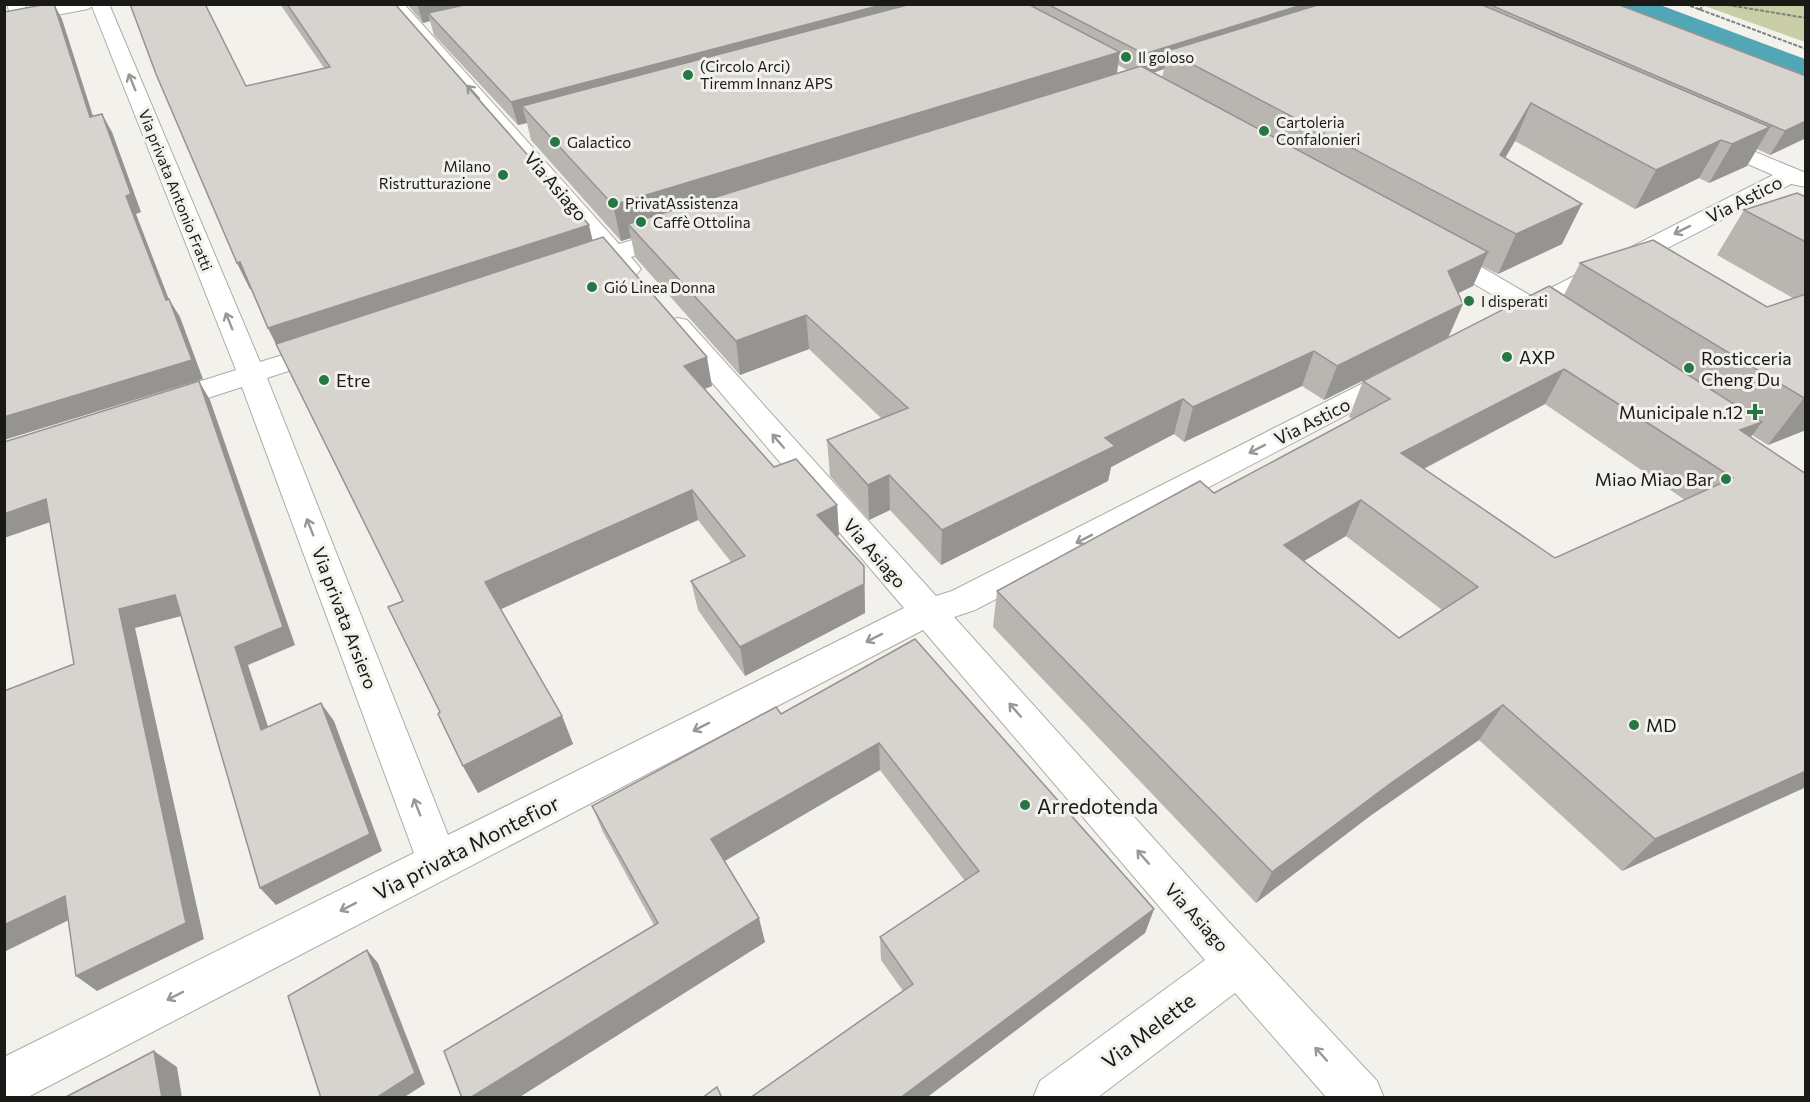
<svg xmlns="http://www.w3.org/2000/svg" width="1810" height="1102" viewBox="0 0 1810 1102" font-family="Commissioner,sans-serif">
	<style>
		.green { fill: #c9cea6 }
		.water { fill: #52a7b7 }
		.lines { fill: none; stroke-linecap: round; stroke-linejoin: round }
		.minor-casing { stroke: #adaca6; stroke-width: 2 }
		.tertiary-casing { stroke: #adaca6; stroke-width: 2 }
		.path { stroke: #81817c; stroke-width: 2; stroke-dasharray: 4 1.5; stroke-linecap: butt }
		.minor { fill: #fff; fill-rule: evenodd }
		.tertiary { fill: #fff; fill-rule: evenodd }
		.wall { fill: #b9b5b1; fill-rule: evenodd }
		.shaded-wall { fill: #969490 }
		.building { fill: #d7d3ce; stroke: #969490; stroke-width: 1.5; fill-rule: evenodd }
		.oneway { stroke: #989896 }
		.poi-dot { fill: #277646; stroke: #f2f1eb; stroke-width: 2 }
		.labels { text-anchor: middle; dominant-baseline: central; stroke-width: 6; stroke-linejoin: round; paint-order: stroke }
		.far-poi-label { font-size: 15px; fill: #191916; stroke: #f2f1eb; text-anchor: start }
		.far-street-label { font-size: 15px; fill: #191916; stroke: #f2f1eb }
		.street-label { font-size: 18px; fill: #191916; stroke: #f2f1eb }
		.poi-label { font-size: 18px; fill: #191916; stroke: #f2f1eb; text-anchor: start }
		.near-poi-label { font-size: 21px; fill: #191916; stroke: #f2f1eb; text-anchor: start }
		.near-street-label { font-size: 21px; fill: #191916; stroke: #f2f1eb }
	</style>
	<rect width="100%" height="100%" fill="#f2f1eb"/>
	<path class="green" d="M1702 5H1805V42Z"/>
	<path class="water" d="M1607 5H1660L1805 59V81Z"/>
	<g class="lines">
		<g class="minor-casing">
			<g id="minor">
				<path d="M7 4H25L27 17 24 21H12Z"/>
				<path d="M91 4H109L260 362 328 341 338 343 342 349 338 355 267 378 448 835 904 608 669 332 665 326 669 320 678 318 687 320 936 596 952 591 1387 371 1397 368 1407 371 1411 377 1407 383 975 610 954 617 1227 920 1377 1081 1384 1098H1327L1235 993 1097 1098H1033L1040 1081 1205 960 923 630 26 1098H4V1057L414 853 242 387 161 413 151 411 147 404 151 397 236 370Z"/>
				<path d="M386 4H404L619 244 676 227 685 229 688 234 685 239 631 257 641 269 637 274C623 278 619 274 610 264L574 275 565 272 561 267 565 262 599 251Z"/>
				<path d="M1712 134 1806 173V187L1791 184 1552 308 1562 317 1558 323C1545 326 1539 318 1530 319 1522 320 1519 322 1511 320L1507 314 1513 307 1429 257 1426 252 1429 247 1438 245 1447 247 1533 297 1773 175 1704 145 1701 140 1704 135Z"/>
			</g>
		</g>
		<g class="tertiary-casing">
			<path id="tertiary" d="M57 4H96L88 9 4 25V14Z"/>
		</g>
		<g class="path">
			<path d="M1685 4 1806 49"/>
			<path d="M1722 4 1806 18"/>
			<path d="M1699 10 1705 4"/>
		</g>
		<use href="#minor" class="minor"/>
		<use href="#tertiary" class="tertiary"/>
	</g>
	<g class="wall">
		<path d="M280 4H395L593 241 712 386 704 389 774 467 837 505 839 535 837 536 864 566 865 613 745 676 698 610 691 581 731 562 698 520 501 609 562 716 573 744 478 793 463 766 440 712 403 601 268 328 251 289H250L237 263 246 86 324 68Z"/>
		<path d="M407 4H1617L1806 138 1770 155 1757 149 1747 166 1709 183 1699 178 1635 209 1515 141 1505 158 1562 244 1498 274 1482 266 1473 286 1458 293 1448 338 1324 400 1302 386 1184 442 1174 434 1111 467 1108 481 941 565 890 510 869 520 830 476 827 440 882 419 809 349 740 375 635 257 631 238 621 241 531 140 527 123 518 125 434 35 430 21 423 23ZM1118 65 1127 70 1117 73ZM1164 69 1162 78 1153 73Z"/>
		<path d="M1806 197V430L1768 445 1752 435 1750 437 1806 474V787L1622 871 1479 740 1370 816 1256 903 993 627 997 591 1214 493 1352 419 1349 417 1363 381 1564 295 1580 263 1767 307 1793 298 1717 255 1744 210ZM1545 404 1685 500 1555 558 1424 469ZM1346 536 1442 610 1399 638 1304 561Z"/>
		<path d="M915 639 1154 909 1145 933 926 1098H750L903 991 881 960 880 937 965 881 880 770 724 861 765 942 518 1098H462L654 925 603 832 592 806 781 714Z"/>
	</g>
	<g class="shaded-wall">
		<path d="M54 4 62 19 99 135 90 117Z"/>
		<path d="M417 4H503L428 13 430 21 423 23Z"/>
		<path d="M885 4H966L522 106 527 123 518 125 511 102Z"/>
		<path d="M1305 4H1368L1167 51 1164 69 1140 77 1144 54Z"/>
		<path d="M1120 52 1115 84 628 224 631 238 621 241 613 205Z"/>
		<path d="M1531 103 1515 141 1484 194 1500 155Z"/>
		<path d="M102 114 112 132 141 212 136 214 173 310 169 299 180 317 203 379 4 440V417L166 300 126 196Z"/>
		<path d="M1806 121V138L1770 155 1785 131Z"/>
		<path d="M1770 127 1747 166 1709 183 1732 144Z"/>
		<path d="M1721 140 1699 178 1635 209 1656 170Z"/>
		<path d="M1582 204 1562 244 1498 274 1516 234Z"/>
		<path d="M589 225 595 250 281 354 268 328Z"/>
		<path d="M1488 252 1473 286 1434 305 1448 271Z"/>
		<path d="M240 262 253 288 250 289 237 263Z"/>
		<path d="M1463 304 1448 338 1324 400 1337 366Z"/>
		<path d="M806 315 809 349 740 375 736 341Z"/>
		<path d="M1314 351 1302 386 1184 442 1193 407Z"/>
		<path d="M707 357 712 386 689 395 684 366Z"/>
		<path d="M1564 369 1545 404 1385 489 1401 453Z"/>
		<path d="M199 381 210 400 295 645 248 665 275 748 261 730 235 647Z"/>
		<path d="M1806 397V430L1768 445 1804 398Z"/>
		<path d="M1183 399 1174 434 1111 467 1108 481 941 565 942 530 1105 438Z"/>
		<path d="M1762 422 1735 458 1713 466 1740 430Z"/>
		<path d="M889 475 890 510 869 520 868 485Z"/>
		<path d="M692 490 698 520 497 611 485 582Z"/>
		<path d="M46 499 62 518 4 538V514Z"/>
		<path d="M1361 500 1346 536 1270 581 1284 545Z"/>
		<path d="M837 505 839 535 820 544 817 515Z"/>
		<path d="M864 566 865 613 745 676 740 647Z"/>
		<path d="M175 595 189 614 135 628 204 939 97 991 76 976 119 609Z"/>
		<path d="M321 703 334 721 382 851 276 905 260 888Z"/>
		<path d="M1503 705 1479 740 1370 816 1256 903 1272 872 1391 783Z"/>
		<path d="M562 716 573 744 478 793 463 766Z"/>
		<path d="M879 743 880 770 718 865 711 839Z"/>
		<path d="M1806 771V787L1622 871 1655 839Z"/>
		<path d="M65 896 85 912 4 952V925Z"/>
		<path d="M1154 909 1145 933 926 1098H900Z"/>
		<path d="M759 918 765 942 518 1098H470Z"/>
		<path d="M367 950 378 963 425 1084 403 1098H376Z"/>
		<path d="M154 1051 177 1067 182 1098H162Z"/>
	</g>
	<g class="building">
		<path d="M47 4H54L90 117 102 114 131 194 126 196 166 300 169 299 192 360 4 417V12Z"/>
		<path d="M130 4H205L246 86 330 67 287 4H395L589 225 268 328 240 262 237 263 156 74Z"/>
		<path d="M469 4H885L511 102 428 13Z"/>
		<path d="M911 4H1028L1120 52 613 205 522 106Z"/>
		<path d="M1047 4H1305L1144 54Z"/>
		<path d="M1321 4H1480L1770 127 1732 144 1721 140 1656 170 1531 103 1500 155 1582 204 1516 234 1167 51Z"/>
		<path d="M1488 4H1617L1806 76V121L1785 131Z"/>
		<path d="M1141 66 1488 252 1448 271 1463 304 1337 366 1314 351 1193 407 1183 399 1105 438 1115 446 942 530 889 475 868 485 827 440 908 408 806 315 736 341 628 224Z"/>
		<path d="M1797 193 1806 197V242L1744 210Z"/>
		<path d="M603 237 707 357 684 366 774 467 796 459 837 505 817 515 864 566V584L740 647 691 581 745 556 692 490 485 582 562 716 463 766 438 714 440 712 388 607 403 601 276 344Z"/>
		<path d="M1653 240 1767 307 1806 294V397L1804 398 1580 263Z"/>
		<path d="M1549 286 1762 422 1740 430 1806 474V771L1655 839 1503 705 1391 783 1272 872 997 591 1200 481 1214 493 1390 399 1363 381ZM1564 369 1733 478 1555 558 1401 453ZM1361 500 1478 587 1399 638 1284 545Z"/>
		<path d="M199 381 283 627 235 647 261 730 321 703 370 834 260 888 175 595 119 609 186 923 76 976 65 896 4 925V691L74 664 46 499 4 514V442Z"/>
		<path d="M915 639 1154 909 900 1098H750L913 984 880 937 979 871 879 743 711 839 759 918 470 1098H462L444 1051 658 923 592 806 776 707 781 714Z"/>
		<path d="M367 950 415 1073 376 1098H321L288 996Z"/>
		<path d="M154 1051 162 1098H64Z"/>
		<path d="M717 1087 722 1098H702Z"/>
	</g>
	<defs><path id="oneway-shaft" d="M-6 0H5M1.5-3L5.5 0L1.5 3" fill="none" stroke-width="1.6" stroke-linecap="round" stroke-linejoin="round" transform="scale(1.5)"/></defs>
	<g class="oneway">
		<use href="#oneway-shaft" transform="translate(132 82) rotate(-112)"/>
		<use href="#oneway-shaft" transform="translate(473 92) rotate(-132)"/>
		<use href="#oneway-shaft" transform="translate(1682 230) rotate(153)"/>
		<use href="#oneway-shaft" transform="translate(229 321) rotate(-112)"/>
		<use href="#oneway-shaft" transform="translate(778 441) rotate(-131)"/>
		<use href="#oneway-shaft" transform="translate(1257 449) rotate(153)"/>
		<use href="#oneway-shaft" transform="translate(310 527) rotate(-111)"/>
		<use href="#oneway-shaft" transform="translate(1084 539) rotate(153)"/>
		<use href="#oneway-shaft" transform="translate(874 638) rotate(153)"/>
		<use href="#oneway-shaft" transform="translate(1015 710) rotate(-131)"/>
		<use href="#oneway-shaft" transform="translate(701 727) rotate(153)"/>
		<use href="#oneway-shaft" transform="translate(417 807) rotate(-111)"/>
		<use href="#oneway-shaft" transform="translate(1143 857) rotate(-131)"/>
		<use href="#oneway-shaft" transform="translate(348 907) rotate(153)"/>
		<use href="#oneway-shaft" transform="translate(175 996) rotate(153)"/>
		<use href="#oneway-shaft" transform="translate(1321 1054) rotate(-132)"/>
	</g>
	<g class="poi-dot">
		<circle cx="1126" cy="57" r="6"/>
		<circle cx="688" cy="75" r="6"/>
		<circle cx="1264" cy="131" r="6"/>
		<circle cx="555" cy="142" r="6"/>
		<circle cx="503" cy="175" r="6"/>
		<circle cx="613" cy="203" r="6"/>
		<circle cx="641" cy="222" r="6"/>
		<circle cx="592" cy="287" r="6"/>
		<circle cx="1469" cy="301" r="6"/>
		<circle cx="1507" cy="357" r="6"/>
		<circle cx="1689" cy="368" r="6"/>
		<circle cx="324" cy="380" r="6"/>
		<path d="M1752 403h6v6h6v6h-6v6h-6v-6h-6v-6h6z"/>
		<circle cx="1726" cy="479" r="6"/>
		<circle cx="1634" cy="725" r="6"/>
		<circle cx="1025" cy="805" r="6"/>
	</g>
	<g class="labels">
		<g class="far-poi-label">
			<text x="1138" y="57">Il goloso</text>
			<text x="700" y="66">(Circolo Arci)<tspan x="700" dy="17">Tiremm Innanz APS</tspan></text>
			<text x="1276" y="122">Cartoleria<tspan x="1276" dy="17">Confalonieri</tspan></text>
			<text x="567" y="142">Galactico</text>
			<text x="491" y="166" text-anchor="end">Milano<tspan x="491" dy="17">Ristrutturazione</tspan></text>
			<text x="625" y="203">PrivatAssistenza</text>
			<text x="653" y="222">Caffè Ottolina</text>
			<text x="604" y="287">Gió Linea Donna</text>
			<text x="1481" y="301">I disperati</text>
		</g>
		<g class="far-street-label">
			<text transform="translate(176 190) rotate(68)">Via privata Antonio Fratti</text>
		</g>
		<g class="street-label">
			<text transform="translate(556 186) rotate(49)">Via Asiago</text>
			<text transform="translate(1744 199) rotate(-27)">Via Astico</text>
			<text transform="translate(1312 421) rotate(-27)">Via Astico</text>
			<text transform="translate(875 553) rotate(49)">Via Asiago</text>
			<text transform="translate(345 618) rotate(69)">Via privata Arsiero</text>
			<text transform="translate(1197 917) rotate(48)">Via Asiago</text>
		</g>
		<g class="poi-label">
			<text x="1519" y="357">AXP</text>
			<text x="1701" y="358">Rosticceria<tspan x="1701" dy="21">Cheng Du</tspan></text>
			<text x="336" y="380">Etre</text>
			<text x="1743" y="412" text-anchor="end">Municipale n.12</text>
			<text x="1714" y="479" text-anchor="end">Miao Miao Bar</text>
			<text x="1646" y="725">MD</text>
		</g>
		<g class="near-poi-label">
			<text x="1037" y="805">Arredotenda</text>
		</g>
		<g class="near-street-label">
			<text transform="translate(466 847) rotate(-27)">Via privata Montefior</text>
			<text transform="translate(1148 1030) rotate(-37)">Via Melette</text>
		</g>
	</g>
	<rect width="1810" height="1102" fill="none" stroke="#191916" stroke-width="12"/>
</svg>
